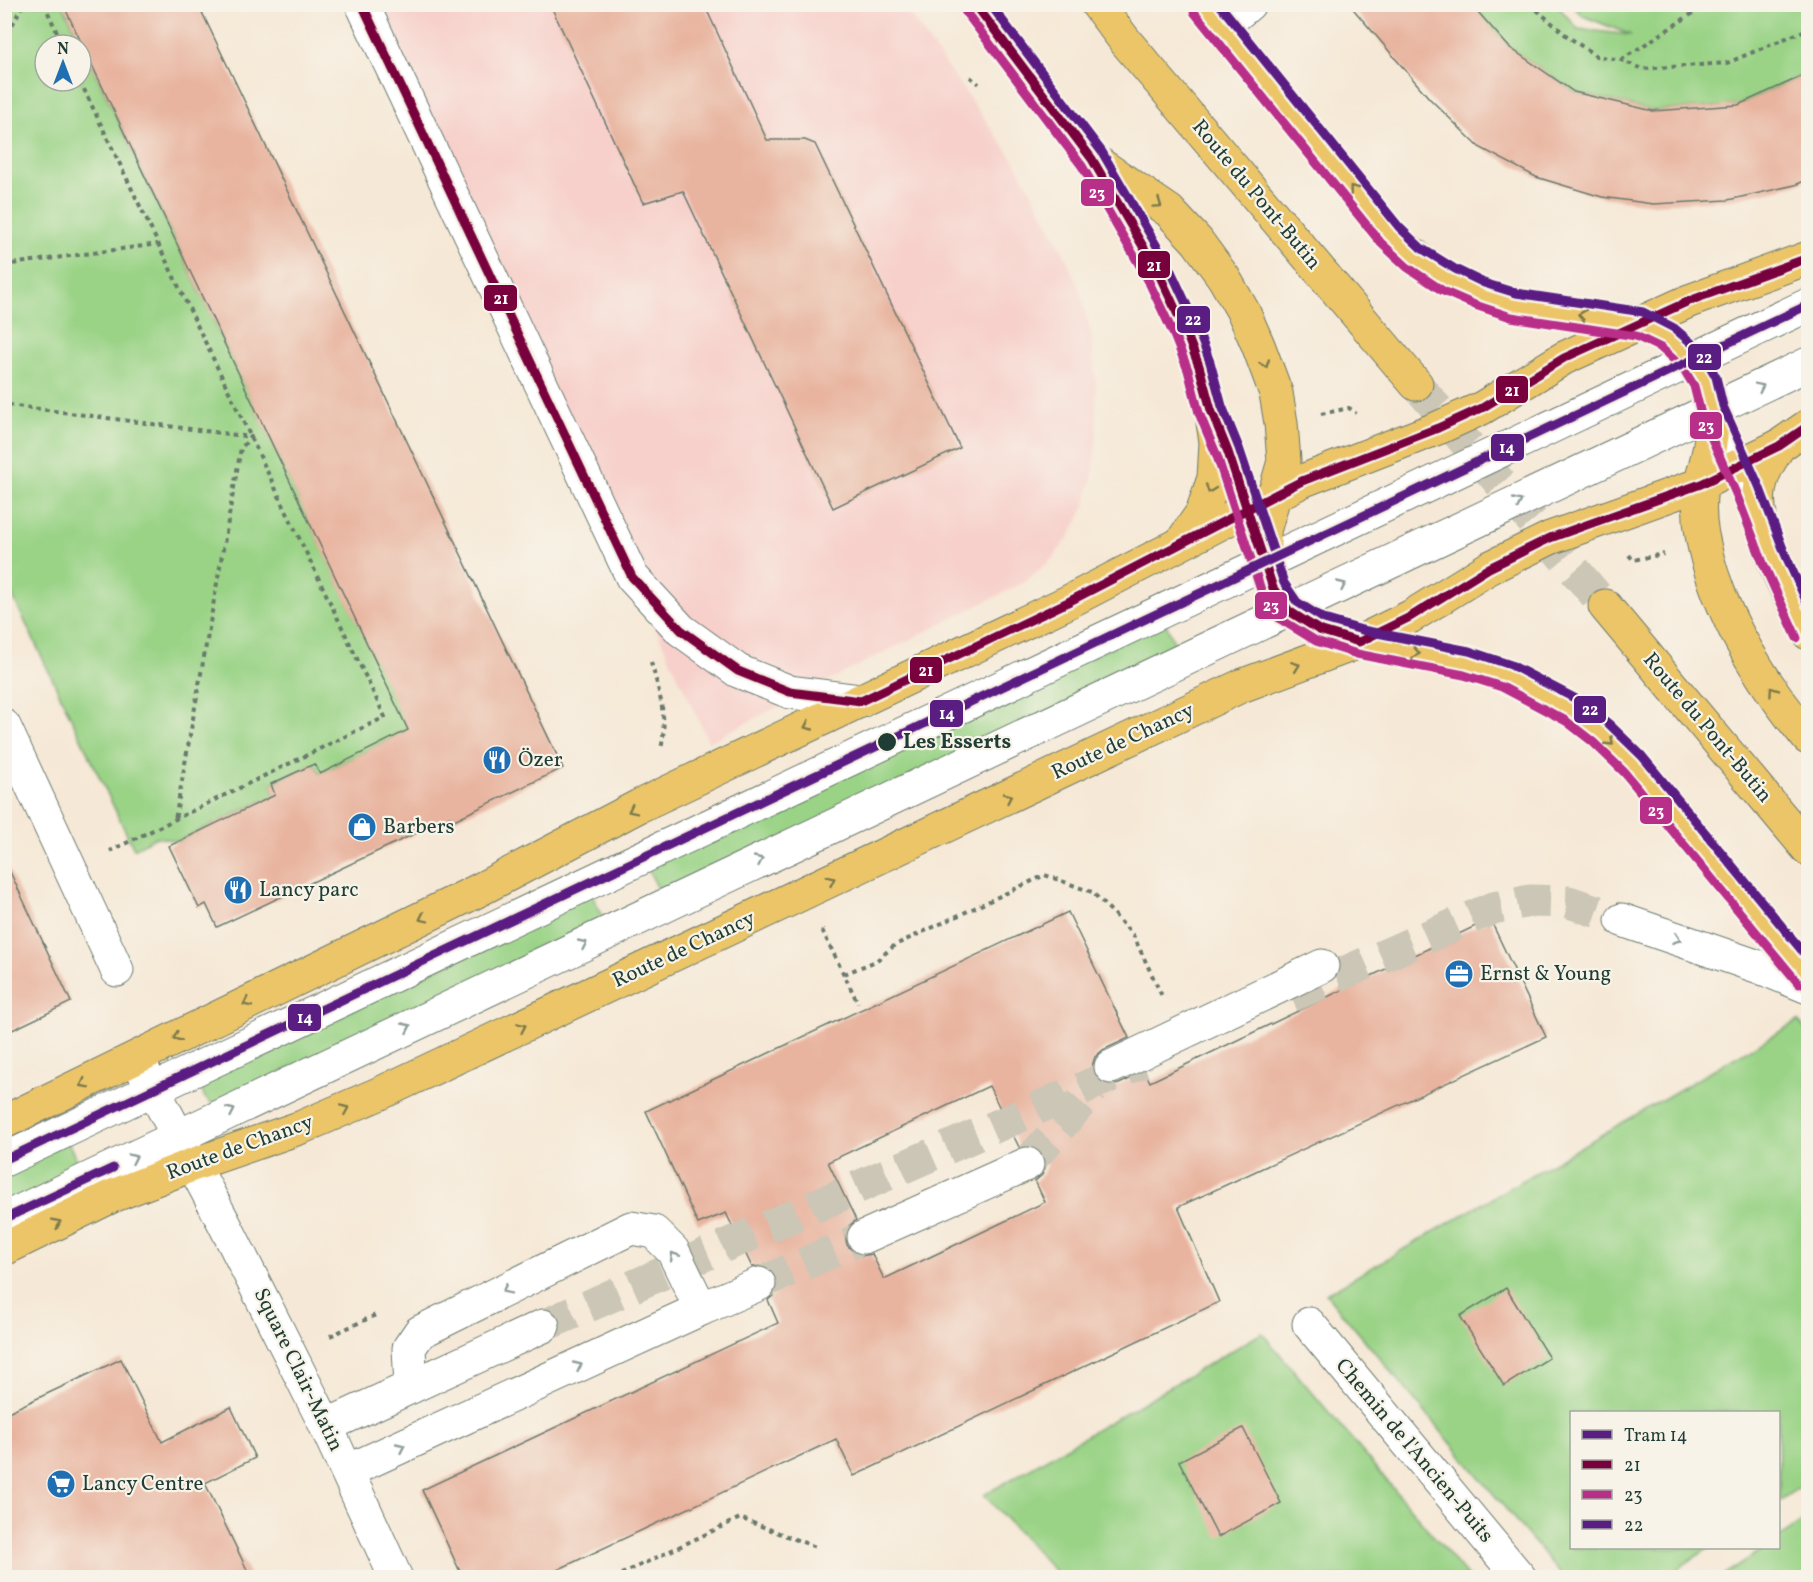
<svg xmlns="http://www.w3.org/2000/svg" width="1813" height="1582" viewBox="0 0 1813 1582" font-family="Vollkorn,serif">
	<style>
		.built { fill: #f7d0cb }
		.green { fill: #9ad386; stroke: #5c885d; stroke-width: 1.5; fill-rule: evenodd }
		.building { fill: #e8b49f; fill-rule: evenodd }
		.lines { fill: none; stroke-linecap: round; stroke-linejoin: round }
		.minor-tunnel { stroke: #cbc6b6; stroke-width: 33; stroke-dasharray: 33 16; stroke-linecap: butt }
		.major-tunnel { stroke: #cbc6b6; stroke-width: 33; stroke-dasharray: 33 16; stroke-linecap: butt }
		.minor-casing { stroke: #6a796d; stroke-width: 35 }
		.major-casing { stroke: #6a796d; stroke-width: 35 }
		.path { stroke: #6a796d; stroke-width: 4; stroke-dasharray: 4.5 4.5; stroke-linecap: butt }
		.minor { stroke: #fff; stroke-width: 33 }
		.major { stroke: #ecc569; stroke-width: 33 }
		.bus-1-casing { stroke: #f7f3e8; stroke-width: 14 }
		.bus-2-casing { stroke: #f7f3e8; stroke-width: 14 }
		.bus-3-casing { stroke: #f7f3e8; stroke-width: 14 }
		.bus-1 { stroke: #78003c; stroke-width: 9 }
		.bus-2 { stroke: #b82f89; stroke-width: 9 }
		.bus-3 { stroke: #5a1e82; stroke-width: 9 }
		.tram-1-casing { stroke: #f7f3e8; stroke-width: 14 }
		.tram-1 { stroke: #5a1e82; stroke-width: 9 }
		.oneway { stroke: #7b7a4c }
		.oneway2 { stroke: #8f9e9a }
		.stop-dot { fill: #1f3d34; stroke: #f7f3e8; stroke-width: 2 }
		.labels { text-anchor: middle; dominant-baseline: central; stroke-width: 4.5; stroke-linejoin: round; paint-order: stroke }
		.street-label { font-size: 21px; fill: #1f3d34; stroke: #f7f3e8 }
		.stop-label { font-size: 21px; font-weight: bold; fill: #1f3d34; stroke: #f7f3e8; text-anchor: start }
		.poi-label { font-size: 21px; fill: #1f3d34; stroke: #f7f3e8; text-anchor: start }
		.line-badge { stroke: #f7f3e8; stroke-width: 2 }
		.badge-label { font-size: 16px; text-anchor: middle; font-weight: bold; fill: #fff }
	</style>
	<rect width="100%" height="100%" fill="#f7f3e8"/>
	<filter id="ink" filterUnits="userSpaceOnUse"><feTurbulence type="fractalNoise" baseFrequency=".0167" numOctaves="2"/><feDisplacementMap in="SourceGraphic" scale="12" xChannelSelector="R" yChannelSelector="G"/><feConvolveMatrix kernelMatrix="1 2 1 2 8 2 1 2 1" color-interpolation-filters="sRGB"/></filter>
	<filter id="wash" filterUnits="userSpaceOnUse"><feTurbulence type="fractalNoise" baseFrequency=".008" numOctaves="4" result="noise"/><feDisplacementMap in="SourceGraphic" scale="24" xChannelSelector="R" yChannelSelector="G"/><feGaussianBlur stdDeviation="1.35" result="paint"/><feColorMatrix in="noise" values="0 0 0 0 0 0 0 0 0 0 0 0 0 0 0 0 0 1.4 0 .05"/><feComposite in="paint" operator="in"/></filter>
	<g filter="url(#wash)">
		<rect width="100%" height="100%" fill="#f6e8d6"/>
		<path class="built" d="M362 5H903L1016 163 1061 247 1080 290 1091 334 1096 386 1097 436 1093 474 1086 504 1070 535 1053 558 1025 582 885 652 709 742Z"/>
		<g class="green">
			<path d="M5 5H63L409 730 320 774 314 764 271 784 275 795 178 841 156 837 134 849 5 580ZM45 45H81V81H45Z"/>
			<path d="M1471 5H1557L1578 29 1631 35 1583 16 1572 5H1808V73L1738 105 1653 111 1574 92 1509 47Z"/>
			<path d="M1165 622 1178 651 661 895 647 867Z"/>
			<path d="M592 894 605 922 213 1104C203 1098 201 1093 202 1082Z"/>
			<path d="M1798 1021 1808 1033V1481L1779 1501 1778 1412H1572V1548H1709L1665 1577H1563L1326 1294Z"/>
			<path d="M68 1142 81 1170 5 1206V1172Z"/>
			<path d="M1262 1333 1468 1577H1060L984 1495Z"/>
			<path d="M1808 1518V1577H1720L1765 1548H1778L1779 1538Z"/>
		</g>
		<g id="blocks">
			<g class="building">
				<path d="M63 4H198L563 768 452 821 450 817 217 927 206 904 199 908 169 846 275 795 271 784 314 764 320 774 408 730Z"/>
				<path d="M550 4H704L767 140H805L815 144 960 448 833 508 683 191 643 203Z"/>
				<path d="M1349 4H1471L1509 47 1574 92 1653 111 1738 105 1809 73V179L1795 185 1728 200 1653 204 1602 197 1536 177 1479 147 1429 98Z"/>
				<path d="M4 859 71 1002 4 1034Z"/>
				<path d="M1068 912 1129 1038 1103 1050 1095 1057 1092 1066 1094 1075 1100 1082 1109 1086 1119 1084 1145 1072 1150 1082 1490 919 1546 1037 1178 1207 1219 1302 854 1476 836 1439 540 1578H463L422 1490 778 1323 768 1300 774 1295 777 1287 776 1276 770 1269 762 1266 752 1267 726 1213 698 1224 646 1111ZM989 1086 1019 1147 1029 1145 1038 1149 1044 1156 1046 1166 1042 1175 1035 1181 1045 1202 884 1279 872 1254 862 1256 853 1252 847 1245 845 1235 849 1226 856 1220 828 1162Z"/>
				<path d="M1506 1288 1549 1358 1504 1386 1460 1316Z"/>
				<path d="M121 1359 162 1442 231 1407 255 1458 205 1483 251 1578H4V1414Z"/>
				<path d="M1243 1428 1281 1503 1218 1537 1179 1461Z"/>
			</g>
		</g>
	</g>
	<g filter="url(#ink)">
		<use href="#blocks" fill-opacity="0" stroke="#6a796d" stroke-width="1.5"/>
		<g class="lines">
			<g class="minor-tunnel">
				<path d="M1291 996 1493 908 1530 901 1569 902 1622 920"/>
				<path d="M1027 1164 1093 1089"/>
				<path d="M759 1284 864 1237"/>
				<path d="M543 1326 1142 1062"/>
			</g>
			<path class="major-tunnel" d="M1416 384 1605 606"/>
			<g class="minor-casing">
				<g id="minor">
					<path d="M362 4 632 577 681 630 738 671 790 692 861 701"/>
					<path d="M1221 27 1249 4"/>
					<path d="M1712 410 1748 491"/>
					<path d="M1215 420 1228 452 1255 536"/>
					<path d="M4 726 117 970"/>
					<path d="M1622 920 1762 968 1808 987"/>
					<path d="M1111 1067 1322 966"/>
					<path d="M144 1072 223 1221 326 1426 396 1578"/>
					<path d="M4 1160 1808 305"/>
					<path d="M4 1219 1808 364"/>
					<path d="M864 1237 1027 1164"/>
					<path d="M701 1309 759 1284"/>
					<path d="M1309 1324 1520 1578"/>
					<path d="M326 1426 543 1326"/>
					<path d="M348 1471 701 1309 673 1251 654 1232 631 1228 420 1332 409 1348 411 1387"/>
				</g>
			</g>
			<g class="major-casing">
				<g id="major">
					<path d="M975 4 1092 159 1158 272 1185 330 1199 366 1211 410 1216 442 1214 478 1202 513 1181 543"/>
					<path d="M1097 4 1126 42 1416 384"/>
					<path d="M1203 4 1390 235C1425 267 1466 295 1514 305 1545 312 1577 315 1609 319 1619 321 1630 321 1640 324 1658 330 1680 345 1692 359 1712 383 1715 421 1709 450 1707 462 1702 474 1701 486 1699 502 1699 520 1702 535 1716 611 1760 680 1808 738"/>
					<path d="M1092 159 1169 211 1197 241 1224 278 1244 313 1258 345 1276 393 1281 423 1284 461 1264 531 1265 562 1273 588 1289 611 1319 630 1359 642 1467 663 1507 676 1573 711 1601 733 1633 764 1808 976"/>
					<path d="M1779 446C1770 460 1761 474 1759 492 1754 532 1790 597 1808 633"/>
					<path d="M1605 606 1808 849"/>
					<path d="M4 1122 475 892 639 806 1068 602 1302 481 1438 428 1482 408 1564 358 1689 301 1808 258"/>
					<path d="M4 1249 110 1197 192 1165 302 1127 383 1092 1241 686 1359 642 1410 617 1489 568 1550 538 1701 484 1779 446 1808 426"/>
				</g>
			</g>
			<g class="path">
				<path d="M44 4 63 45"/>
				<path d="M1530 4 1567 36 1596 56 1621 60 1642 69 1727 63 1808 29"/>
				<path d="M4 41 23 4"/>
				<path d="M1621 60 1707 4"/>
				<path d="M970 77 979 84"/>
				<path d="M80 81 385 717 110 851"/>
				<path d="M4 265 158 244"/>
				<path d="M4 397 9 405 251 437 241 448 175 820"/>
				<path d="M1321 414 1349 408 1356 413"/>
				<path d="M1629 555 1633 560 1664 554"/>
				<path d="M651 662C659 691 668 719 661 749"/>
				<path d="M822 930 858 1003"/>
				<path d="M844 974 876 961 895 945 1045 875 1092 892 1109 909 1133 935 1162 996"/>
				<path d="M330 1336 378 1314"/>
				<path d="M613 1578 740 1518 818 1548"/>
			</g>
			<use href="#minor" class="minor"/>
			<use href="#major" class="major"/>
			<g class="bus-1-casing">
				<g id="bus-1">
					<path d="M362 4 632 577 681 630 738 671 790 692 861 701 1068 602 1302 481 1438 428 1482 408 1564 358 1689 301 1808 258"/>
					<path d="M975 4 1092 159 1158 272 1185 330 1199 366 1211 410 1228 452 1273 588 1289 611 1319 630 1359 642 1410 617 1489 568 1550 538 1701 484 1779 446 1808 426"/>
				</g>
			</g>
			<g class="bus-2-casing">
				<g id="bus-2">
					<path d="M965 11 1082 166 1147 278 1174 335 1188 370 1199 413 1217 456 1262 593 1280 619 1316 641 1357 654 1464 675 1502 687 1566 721 1593 742 1624 772 1799 984"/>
					<path d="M1194 12 1381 243 1407 267 1443 291 1475 305 1511 317 1636 336 1661 348 1683 368 1694 386 1701 414 1737 496 1763 563 1797 638"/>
				</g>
			</g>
			<g class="bus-3-casing">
				<g id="bus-3">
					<path d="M990 4 1102 152 1169 267 1196 325 1210 362 1222 406 1239 448 1284 583 1297 602 1324 619 1362 630 1469 651 1511 665 1580 701 1609 724 1642 756 1808 958"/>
					<path d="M1219 4 1399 227 1421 248 1455 269 1484 283 1516 293 1643 312 1674 328 1701 351 1716 377 1723 406 1759 486 1785 554 1808 605"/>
				</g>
			</g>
			<use href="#bus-1" class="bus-1"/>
			<use href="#bus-2" class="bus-2"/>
			<use href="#bus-3" class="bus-3"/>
			<g class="tram-1-casing">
				<g id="tram-1">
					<path d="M4 1160 1808 305"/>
					<path d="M4 1219 113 1168"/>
				</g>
			</g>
			<use href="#tram-1" class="tram-1"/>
		</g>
		<defs><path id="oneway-chevron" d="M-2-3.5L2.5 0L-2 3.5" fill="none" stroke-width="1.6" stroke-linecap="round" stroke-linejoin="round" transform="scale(1.5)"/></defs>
		<g class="oneway">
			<use href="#oneway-chevron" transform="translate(1353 189) rotate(-129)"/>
			<use href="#oneway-chevron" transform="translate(1158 204) rotate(34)"/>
			<use href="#oneway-chevron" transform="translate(1582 315) rotate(-171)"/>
			<use href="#oneway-chevron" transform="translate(1265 364) rotate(70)"/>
			<use href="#oneway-chevron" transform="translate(1210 489) rotate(110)"/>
			<use href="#oneway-chevron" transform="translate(1416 653) rotate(11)"/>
			<use href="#oneway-chevron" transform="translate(1296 666) rotate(-21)"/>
			<use href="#oneway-chevron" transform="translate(1773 691) rotate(-125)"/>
			<use href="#oneway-chevron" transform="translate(808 726) rotate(155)"/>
			<use href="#oneway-chevron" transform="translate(1610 742) rotate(43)"/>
			<use href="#oneway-chevron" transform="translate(1008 797) rotate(-25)"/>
			<use href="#oneway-chevron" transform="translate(632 810) rotate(154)"/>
			<use href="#oneway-chevron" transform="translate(831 880) rotate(-25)"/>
			<use href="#oneway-chevron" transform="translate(423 918) rotate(154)"/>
			<use href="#oneway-chevron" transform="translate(247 1003) rotate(154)"/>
			<use href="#oneway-chevron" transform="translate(522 1027) rotate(-25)"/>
			<use href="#oneway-chevron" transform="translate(177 1037) rotate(155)"/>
			<use href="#oneway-chevron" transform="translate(84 1084) rotate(153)"/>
			<use href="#oneway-chevron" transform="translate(345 1109) rotate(-23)"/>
			<use href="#oneway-chevron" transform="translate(57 1223) rotate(-26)"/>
		</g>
		<g class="oneway2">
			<use href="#oneway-chevron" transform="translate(1760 387) rotate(-26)"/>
			<use href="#oneway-chevron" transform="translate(1518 502) rotate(-25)"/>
			<use href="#oneway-chevron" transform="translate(1342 585) rotate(-25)"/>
			<use href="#oneway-chevron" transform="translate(759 860) rotate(-25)"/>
			<use href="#oneway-chevron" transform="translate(1677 939) rotate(19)"/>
			<use href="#oneway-chevron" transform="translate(583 944) rotate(-25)"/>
			<use href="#oneway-chevron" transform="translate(407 1027) rotate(-25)"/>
			<use href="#oneway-chevron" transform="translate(231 1111) rotate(-25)"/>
			<use href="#oneway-chevron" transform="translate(133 1158) rotate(-25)"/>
			<use href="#oneway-chevron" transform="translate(674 1256) rotate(-121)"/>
			<use href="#oneway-chevron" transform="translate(506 1290) rotate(154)"/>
			<use href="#oneway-chevron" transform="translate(578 1366) rotate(-25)"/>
			<use href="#oneway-chevron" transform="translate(401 1447) rotate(-25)"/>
		</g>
	</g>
	<defs>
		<g id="restaurant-disc" transform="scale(1.5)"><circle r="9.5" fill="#1f6fb2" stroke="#f7f3e8"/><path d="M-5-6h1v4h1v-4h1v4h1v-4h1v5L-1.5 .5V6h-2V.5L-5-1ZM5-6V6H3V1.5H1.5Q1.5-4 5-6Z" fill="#fff"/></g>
		<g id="shop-disc" transform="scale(1.5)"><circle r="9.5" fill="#1f6fb2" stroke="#f7f3e8"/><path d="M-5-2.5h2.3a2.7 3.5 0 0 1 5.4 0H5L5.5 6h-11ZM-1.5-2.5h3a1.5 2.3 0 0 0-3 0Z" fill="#fff"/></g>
		<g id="office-disc" transform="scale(1.5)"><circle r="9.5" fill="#1f6fb2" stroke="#f7f3e8"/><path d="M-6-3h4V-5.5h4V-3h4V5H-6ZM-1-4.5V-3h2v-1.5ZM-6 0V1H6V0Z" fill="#fff"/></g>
		<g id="supermarket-disc" transform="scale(1.5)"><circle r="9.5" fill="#1f6fb2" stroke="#f7f3e8"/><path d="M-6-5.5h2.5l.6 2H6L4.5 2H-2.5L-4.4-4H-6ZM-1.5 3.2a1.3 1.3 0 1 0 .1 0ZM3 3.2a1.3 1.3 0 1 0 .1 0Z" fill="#fff"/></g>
	</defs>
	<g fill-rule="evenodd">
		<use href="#restaurant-disc" x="497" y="760"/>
		<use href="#shop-disc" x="362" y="827"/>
		<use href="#restaurant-disc" x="238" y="890"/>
		<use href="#office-disc" x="1459" y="974"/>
		<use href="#supermarket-disc" x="61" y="1484"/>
	</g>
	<circle class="stop-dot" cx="887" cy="742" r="10"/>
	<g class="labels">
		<g class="street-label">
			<text transform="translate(1256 195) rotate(50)">Route du Pont-Butin</text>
			<text transform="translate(1707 728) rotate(50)">Route du Pont-Butin</text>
			<text transform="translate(1123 742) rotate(-25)">Route de Chancy</text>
			<text transform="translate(684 950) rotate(-25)">Route de Chancy</text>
			<text transform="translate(240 1148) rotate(-20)">Route de Chancy</text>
			<text transform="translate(298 1370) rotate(64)">Square Clair-Matin</text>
			<text transform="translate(1414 1451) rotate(50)">Chemin de l'Ancien-Puits</text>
		</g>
		<g class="stop-label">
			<text x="903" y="742">Les Esserts</text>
		</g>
		<g class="poi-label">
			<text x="518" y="760">Özer</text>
			<text x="383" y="827">Barbers</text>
			<text x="259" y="890">Lancy parc</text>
			<text x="1480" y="974">Ernst &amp; Young</text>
			<text x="82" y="1484">Lancy Centre</text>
		</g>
	</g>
	<g class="line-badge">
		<rect x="1080" y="178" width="35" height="29" rx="6" fill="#b82f89"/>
		<rect x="1137" y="250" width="34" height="29" rx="6" fill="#78003c"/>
		<rect x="483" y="284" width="35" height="28" rx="6" fill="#78003c"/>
		<rect x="1176" y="305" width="35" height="29" rx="6" fill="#5a1e82"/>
		<rect x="1687" y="343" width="35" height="28" rx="6" fill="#5a1e82"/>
		<rect x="1495" y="375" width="34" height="29" rx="6" fill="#78003c"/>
		<rect x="1689" y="411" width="34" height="29" rx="6" fill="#b82f89"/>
		<rect x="1490" y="433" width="35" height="29" rx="6" fill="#5a1e82"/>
		<rect x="1254" y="591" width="34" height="29" rx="6" fill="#b82f89"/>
		<rect x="909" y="656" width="34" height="28" rx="6" fill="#78003c"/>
		<rect x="1573" y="695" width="34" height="29" rx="6" fill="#5a1e82"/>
		<rect x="929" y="699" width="35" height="29" rx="6" fill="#5a1e82"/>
		<rect x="1639" y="796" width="34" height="29" rx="6" fill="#b82f89"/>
		<rect x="287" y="1003" width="35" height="29" rx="6" fill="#5a1e82"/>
	</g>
	<g class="badge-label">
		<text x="1097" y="198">23</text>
		<text x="1154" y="271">21</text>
		<text x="501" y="304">21</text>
		<text x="1193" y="325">22</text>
		<text x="1704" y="363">22</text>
		<text x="1512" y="396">21</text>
		<text x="1706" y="431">23</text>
		<text x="1507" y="453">14</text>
		<text x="1271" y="611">23</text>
		<text x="926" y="676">21</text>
		<text x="1590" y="715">22</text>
		<text x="947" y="719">14</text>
		<text x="1656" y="816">23</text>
		<text x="305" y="1023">14</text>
	</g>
	<rect width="1813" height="1582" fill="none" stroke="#f7f3e8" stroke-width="24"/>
	<rect x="1570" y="1411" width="210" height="138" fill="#f7f3e8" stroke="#a1aaa0" stroke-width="1.5"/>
	<rect x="1582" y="1430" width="30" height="9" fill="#5a1e82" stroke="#a1aaa0" stroke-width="1.5"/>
	<text x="1624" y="1441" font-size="18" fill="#1f3d34">Tram 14</text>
	<rect x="1582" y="1460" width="30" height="9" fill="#78003c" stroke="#a1aaa0" stroke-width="1.5"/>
	<text x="1624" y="1471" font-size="18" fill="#1f3d34">21</text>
	<rect x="1582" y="1490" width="30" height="9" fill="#b82f89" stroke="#a1aaa0" stroke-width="1.5"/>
	<text x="1624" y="1501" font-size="18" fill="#1f3d34">23</text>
	<rect x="1582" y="1520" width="30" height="9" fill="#5a1e82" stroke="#a1aaa0" stroke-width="1.5"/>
	<text x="1624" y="1531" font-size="18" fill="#1f3d34">22</text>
	<g transform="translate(63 63)"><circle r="28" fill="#f7f3e8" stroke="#a1aaa0" stroke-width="1.5"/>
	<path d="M0-4.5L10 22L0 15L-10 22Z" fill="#1f6fb2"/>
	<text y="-9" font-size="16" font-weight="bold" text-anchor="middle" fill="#1f3d34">N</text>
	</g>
</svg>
